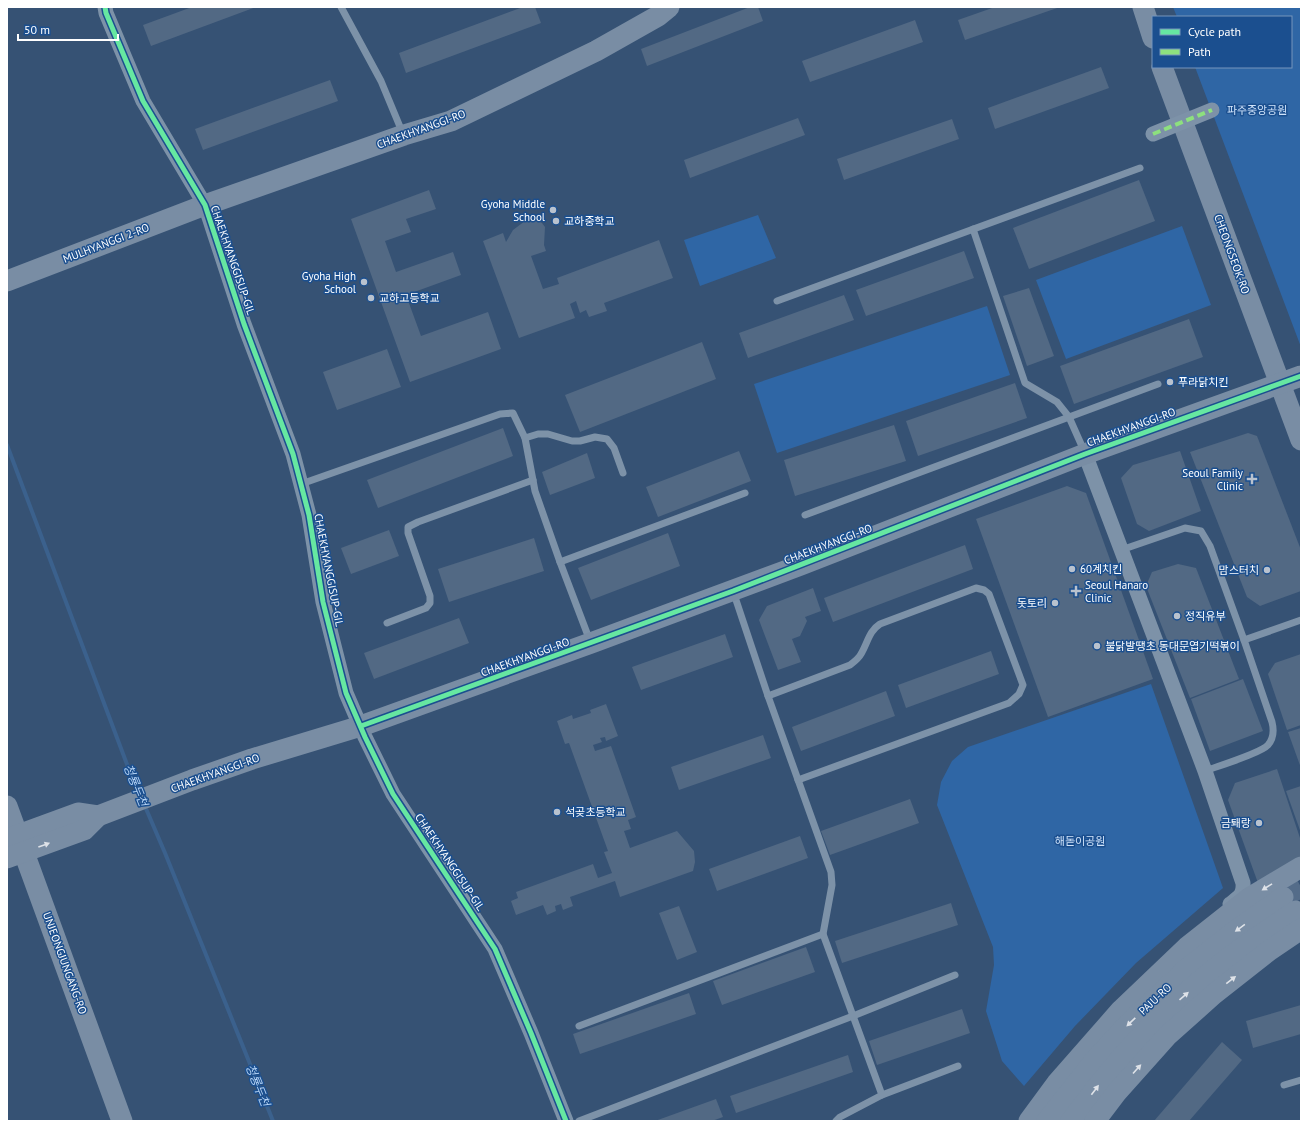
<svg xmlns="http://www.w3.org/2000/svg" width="1308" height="1128" viewBox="0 0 1308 1128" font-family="'PT Sans','Noto Sans KR',sans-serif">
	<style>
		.green { fill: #2f66a5 }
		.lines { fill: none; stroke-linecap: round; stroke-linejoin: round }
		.stream { stroke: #3b618d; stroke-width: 4 }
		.building { fill: #526984 }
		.secondary-tunnel { stroke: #546c89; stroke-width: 21; stroke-dasharray: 21 10; stroke-linecap: butt }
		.lane { stroke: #7d92a8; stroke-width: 7 }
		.street { stroke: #7d92a8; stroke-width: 15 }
		.secondary { stroke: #798da4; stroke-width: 21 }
		.street-bridge { stroke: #7d92a8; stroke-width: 15 }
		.quiet { stroke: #8de07e; stroke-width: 4; stroke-dasharray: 8 4; stroke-linecap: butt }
		.cycleway-casing { stroke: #1b4f8f; stroke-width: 8 }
		.cycleway { stroke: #66e7a1; stroke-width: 5 }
		.oneway { fill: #dee2e8 }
		.poi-dot { fill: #b9c2ce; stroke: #1b4f8f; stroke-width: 1.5 }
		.labels { text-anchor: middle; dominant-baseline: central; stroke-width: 3; stroke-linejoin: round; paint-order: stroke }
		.park-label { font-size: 11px; fill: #cfe3fa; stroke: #1b4f8f }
		.street-label { font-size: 11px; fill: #fff; stroke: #1b4f8f }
		.poi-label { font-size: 11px; fill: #fff; stroke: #1b4f8f; text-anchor: start }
		.water-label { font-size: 12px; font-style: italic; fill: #b5d3f5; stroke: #1b4f8f }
	</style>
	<rect width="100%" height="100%" fill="#365274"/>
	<g class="green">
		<path d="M1173 7H1301V347L1195 67H1291V17H1177Z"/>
		<path d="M758 215 776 258 700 286 684 240Z"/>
		<path d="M1182 226 1211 305 1066 359 1036 280Z"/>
		<path d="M987 306 1010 375 777 453 754 384Z"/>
		<path d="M1151 684 1223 888 1136 963 1075 1026 1024 1086 1002 1061 986 1011 994 965 993 947 937 805 941 782 952 761 968 747Z"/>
	</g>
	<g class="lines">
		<g class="stream">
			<path d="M7 445 128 767 140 794"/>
			<path d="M144 804 165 853 273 1121"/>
		</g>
	</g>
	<g class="building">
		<path d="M192 7H256L151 46 143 25Z"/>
		<path d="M523 7H535L541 23 406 73 399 53Z"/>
		<path d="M750 7H758L763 21 647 66 641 49Z"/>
		<path d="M995 7H1060L965 40 958 20Z"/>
		<path d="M915 20 923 42 810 82 802 61Z"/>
		<path d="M1101 67 1109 88 995 129 988 108Z"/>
		<path d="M330 80 338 101 203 150 195 129Z"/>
		<path d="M798 118 805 135 690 178 684 160Z"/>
		<path d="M952 119 959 139 844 180 837 159Z"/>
		<path d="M1139 180 1155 221 1029 269 1013 228Z"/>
		<path d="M429 190 436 209 406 219 411 232 385 241 396 272 453 252 461 275 406 295 421 336 488 312 501 349 410 382 351 219Z"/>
		<path d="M535 219 542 223 545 227 544 245 546 251 531 256 543 289 559 284 557 278 659 240 673 278 604 303 607 311 589 317 586 310 580 313 576 301 570 304 575 318 519 338 483 241 503 233 506 242 513 230 525 221Z"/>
		<path d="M964 251 974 278 866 316 856 290Z"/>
		<path d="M1029 288 1054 356 1027 366 1003 296Z"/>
		<path d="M844 295 854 320 748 358 739 333Z"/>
		<path d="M1189 319 1203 357 1074 404 1060 366Z"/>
		<path d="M702 342 716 379 580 432 565 395Z"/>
		<path d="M387 349 401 387 337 410 323 372Z"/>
		<path d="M1015 383 1027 418 918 456 906 421Z"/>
		<path d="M894 425 906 461 795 496 784 460Z"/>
		<path d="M503 428 513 456 378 508 367 480Z"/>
		<path d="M1248 433 1257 436 1301 550V591L1260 606 1247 597 1190 452Z"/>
		<path d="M739 451 751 481 658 517 646 487Z"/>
		<path d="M1180 451 1201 511 1149 531 1137 524 1121 478 1133 465Z"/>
		<path d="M587 453 595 478 550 495 542 472Z"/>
		<path d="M1067 486 1086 493 1153 679 1048 717 976 519Z"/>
		<path d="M389 530 399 556 351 574 341 548Z"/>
		<path d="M668 533 680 566 591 600 578 568Z"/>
		<path d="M534 538 544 571 449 602 438 569Z"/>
		<path d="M965 545 973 569 833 622 824 598Z"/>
		<path d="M1178 564 1196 568 1239 679 1190 698 1146 586 1152 572Z"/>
		<path d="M813 588 821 611 805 617 807 621 800 636 792 639 801 662 778 670 759 620 767 606Z"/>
		<path d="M459 618 469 643 374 679 364 653Z"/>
		<path d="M725 634 733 657 641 690 632 667Z"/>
		<path d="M991 651 999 674 906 708 898 685Z"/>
		<path d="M1301 654V725L1287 730 1268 674 1275 663Z"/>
		<path d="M1243 679 1263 731 1210 751 1191 699Z"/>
		<path d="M886 691 895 716 801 751 792 727Z"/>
		<path d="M606 704 618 736 606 741 605 737 600 738 602 742 593 745 595 751 611 746 636 817 628 820 631 829 624 831 630 848 677 831 694 851 695 862 693 871 620 897 615 881 570 897 573 906 563 910 561 904 555 906 556 911 547 915 543 905 516 915 511 901 518 898 516 892 593 864 598 878 612 873 604 852 608 851 569 743 565 744 557 721 572 715 573 719 591 713 590 710Z"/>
		<path d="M1301 728V768L1288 732Z"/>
		<path d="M763 735 771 758 679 790 671 767Z"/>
		<path d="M1277 769 1301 841V864L1258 883 1228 800 1235 783Z"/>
		<path d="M1301 786V833L1286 791Z"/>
		<path d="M910 799 919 823 830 855 821 831Z"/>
		<path d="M800 836 808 858 717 891 709 869Z"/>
		<path d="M951 903 958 925 842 963 835 941Z"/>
		<path d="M679 906 697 952 677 960 659 913Z"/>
		<path d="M806 947 815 972 722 1005 713 981Z"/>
		<path d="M689 993 696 1014 580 1054 573 1034Z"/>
		<path d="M1301 1005V1034L1253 1048 1246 1021Z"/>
		<path d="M962 1009 970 1033 877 1065 869 1041Z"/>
		<path d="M1222 1042 1242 1060 1189 1121H1154Z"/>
		<path d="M848 1055 853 1072 736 1113 730 1096Z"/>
		<path d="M716 1099 723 1117 712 1121H655Z"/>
	</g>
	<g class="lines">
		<path class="secondary-tunnel" d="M1283 897 1301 887"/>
		<g class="lane">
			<path d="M341 7 381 81 403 134"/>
			<path d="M973 229 1025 383 1057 402 1069 417 1085 453"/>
			<path d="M777 301 1140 168"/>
			<path d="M525 438 538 434H548L572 441H580L595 437 607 439 614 448 623 473"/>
			<path d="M301 484 500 414 513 413 525 438 535 491 560 562 590 641"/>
			<path d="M805 515 1158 384"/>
			<path d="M1121 550 1185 528 1201 531 1210 546 1244 640 1301 620"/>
			<path d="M560 562 745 493"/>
			<path d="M733 591 768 696 831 872 832 885 823 934 882 1095 840 1117 836 1121"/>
			<path d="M387 623 426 608 430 603V596L408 533V527L418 522 533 480"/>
			<path d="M768 696 850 665C854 662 859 658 861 654 868 642 869 631 880 624L976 588 984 590 989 594 1023 685 1019 694 1009 703 798 780"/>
			<path d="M1205 771C1218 766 1261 753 1268 745 1274 738 1274 730 1272 722L1244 640"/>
			<path d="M579 1026 823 934"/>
			<path d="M1284 1085 1301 1080"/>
			<path d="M882 1095 958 1066"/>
			<path d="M579 1121 853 1016 955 975"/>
		</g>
		<g class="street">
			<path d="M105 7 106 13 143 101 205 205 244 324 293 454 309 515 323 602 346 693 365 737 393 794 495 949 531 1033 566 1121"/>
			<path d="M1085 454 1205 771 1243 883C1244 895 1239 897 1230 904"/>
		</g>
		<g class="secondary">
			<path d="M1143 7 1153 38"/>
			<path d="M1162 67 1301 440"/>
			<path d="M7 281 205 205 404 135 451 121 596 51 658 16 669 7"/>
			<path d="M7 806 122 1121"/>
			<path d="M7 839 78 813 98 816"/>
			<path d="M7 858 84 830 98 816 192 780 252 759 361 726 591 643 801 565 1085 454 1301 376"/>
			<path d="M1029 1121 1057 1083 1121 1010 1187 947 1249 898 1301 867"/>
			<path d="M1047 1121 1095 1060 1128 1024 1189 967 1235 931 1283 897"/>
			<path d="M1071 1121C1093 1092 1115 1063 1141 1036 1172 1004 1209 971 1246 945 1263 933 1280 922 1296 911"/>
			<path d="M1095 1121 1117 1092 1167 1036 1214 994 1270 950 1301 929"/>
		</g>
		<path class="street-bridge" d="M1153 134 1212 110"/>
		<path class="quiet" d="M1153 134 1212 110"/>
		<g class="cycleway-casing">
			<g id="cycleway">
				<path d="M105 7 106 13 143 101 205 205 244 324 293 454 309 515 323 602 346 693 365 737 393 794 495 949 531 1033 566 1121"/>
				<path d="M361 726 733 591 1085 454 1301 376"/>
			</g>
		</g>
		<use href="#cycleway" class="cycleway"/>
	</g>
	<defs><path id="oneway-solid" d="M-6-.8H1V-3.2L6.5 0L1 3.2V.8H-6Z"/></defs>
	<g class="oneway">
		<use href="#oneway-solid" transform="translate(44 845) rotate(-20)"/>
		<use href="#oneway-solid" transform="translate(1267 887) rotate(148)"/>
		<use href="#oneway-solid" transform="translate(1240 928) rotate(144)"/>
		<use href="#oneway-solid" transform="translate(1231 980) rotate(-38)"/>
		<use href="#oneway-solid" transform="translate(1184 996) rotate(-41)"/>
		<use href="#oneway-solid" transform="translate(1131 1022) rotate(136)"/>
		<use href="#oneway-solid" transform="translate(1137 1069) rotate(-48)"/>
		<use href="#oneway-solid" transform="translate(1095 1090) rotate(-53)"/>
	</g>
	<g class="poi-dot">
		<circle cx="553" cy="210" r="4"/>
		<circle cx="556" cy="221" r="4"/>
		<circle cx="364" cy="282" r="4"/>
		<circle cx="371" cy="298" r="4"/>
		<circle cx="1170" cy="382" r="4"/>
		<path d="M1250 473h4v4h4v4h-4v4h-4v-4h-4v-4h4z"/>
		<circle cx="1072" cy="569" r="4"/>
		<circle cx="1267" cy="570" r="4"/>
		<path d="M1074 585h4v4h4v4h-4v4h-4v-4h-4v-4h4z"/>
		<circle cx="1055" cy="603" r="4"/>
		<circle cx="1177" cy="616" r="4"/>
		<circle cx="1097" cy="646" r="4"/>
		<circle cx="557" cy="812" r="4"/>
		<circle cx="1259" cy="823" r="4"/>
	</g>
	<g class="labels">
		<g class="park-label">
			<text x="1257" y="110">파주중앙공원</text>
			<text x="1080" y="841">해돋이공원</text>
		</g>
		<g class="street-label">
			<text transform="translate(421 129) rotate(-20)">CHAEKHYANGGI-RO</text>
			<text transform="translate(106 243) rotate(-21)">MULHYANGGI 2-RO</text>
			<text transform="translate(1232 254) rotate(70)">CHEONGSEOK-RO</text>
			<text transform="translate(233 260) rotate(71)">CHAEKHYANGGISUP-GIL</text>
			<text transform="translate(1131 427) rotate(-20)">CHAEKHYANGGI-RO</text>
			<text transform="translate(828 544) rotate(-21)">CHAEKHYANGGI-RO</text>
			<text transform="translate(329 570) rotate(79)">CHAEKHYANGGISUP-GIL</text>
			<text transform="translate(525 657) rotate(-20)">CHAEKHYANGGI-RO</text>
			<text transform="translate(215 773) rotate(-20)">CHAEKHYANGGI-RO</text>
			<text transform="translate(450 862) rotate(56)">CHAEKHYANGGISUP-GIL</text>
			<text transform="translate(65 963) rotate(70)">UNJEONGJUNGANG-RO</text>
			<text transform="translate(1155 999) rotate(-43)">PAJU-RO</text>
		</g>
		<g class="poi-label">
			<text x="545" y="204" text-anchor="end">Gyoha Middle<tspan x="545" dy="13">School</tspan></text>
			<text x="564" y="221">교하중학교</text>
			<text x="356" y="276" text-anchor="end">Gyoha High<tspan x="356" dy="13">School</tspan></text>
			<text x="379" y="298">교하고등학교</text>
			<text x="1178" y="382">푸라닭치킨</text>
			<text x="1243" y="473" text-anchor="end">Seoul Family<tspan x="1243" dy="13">Clinic</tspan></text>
			<text x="1080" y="569">60계치킨</text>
			<text x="1259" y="570" text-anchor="end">맘스터치</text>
			<text x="1085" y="585">Seoul Hanaro<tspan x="1085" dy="13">Clinic</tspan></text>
			<text x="1047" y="603" text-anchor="end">돗토리</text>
			<text x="1185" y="616">정직유부</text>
			<text x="1105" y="646">불닭발땡초 동대문엽기떡볶이</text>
			<text x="565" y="812">석곶초등학교</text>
			<text x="1251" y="823" text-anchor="end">금퇘랑</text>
		</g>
		<g class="water-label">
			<text transform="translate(136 785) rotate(68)">청룡두천</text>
			<text transform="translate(258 1085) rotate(68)">청룡두천</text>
		</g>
	</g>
	<rect width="1308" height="1128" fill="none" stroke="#ffffff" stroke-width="16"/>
	<rect x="1152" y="16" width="140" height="52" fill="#1b4f8f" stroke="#7695bc"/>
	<rect x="1160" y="29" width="20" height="6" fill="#66e7a1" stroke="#7695bc"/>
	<text x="1188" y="36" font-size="12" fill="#ffffff">Cycle path</text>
	<rect x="1160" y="49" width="20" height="6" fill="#8de07e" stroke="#7695bc"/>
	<text x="1188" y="56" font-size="12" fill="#ffffff">Path</text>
	<path d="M18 34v6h100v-6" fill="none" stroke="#ffffff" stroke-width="2"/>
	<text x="24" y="34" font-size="12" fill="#ffffff" stroke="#1b4f8f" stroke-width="3" paint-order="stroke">50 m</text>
</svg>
